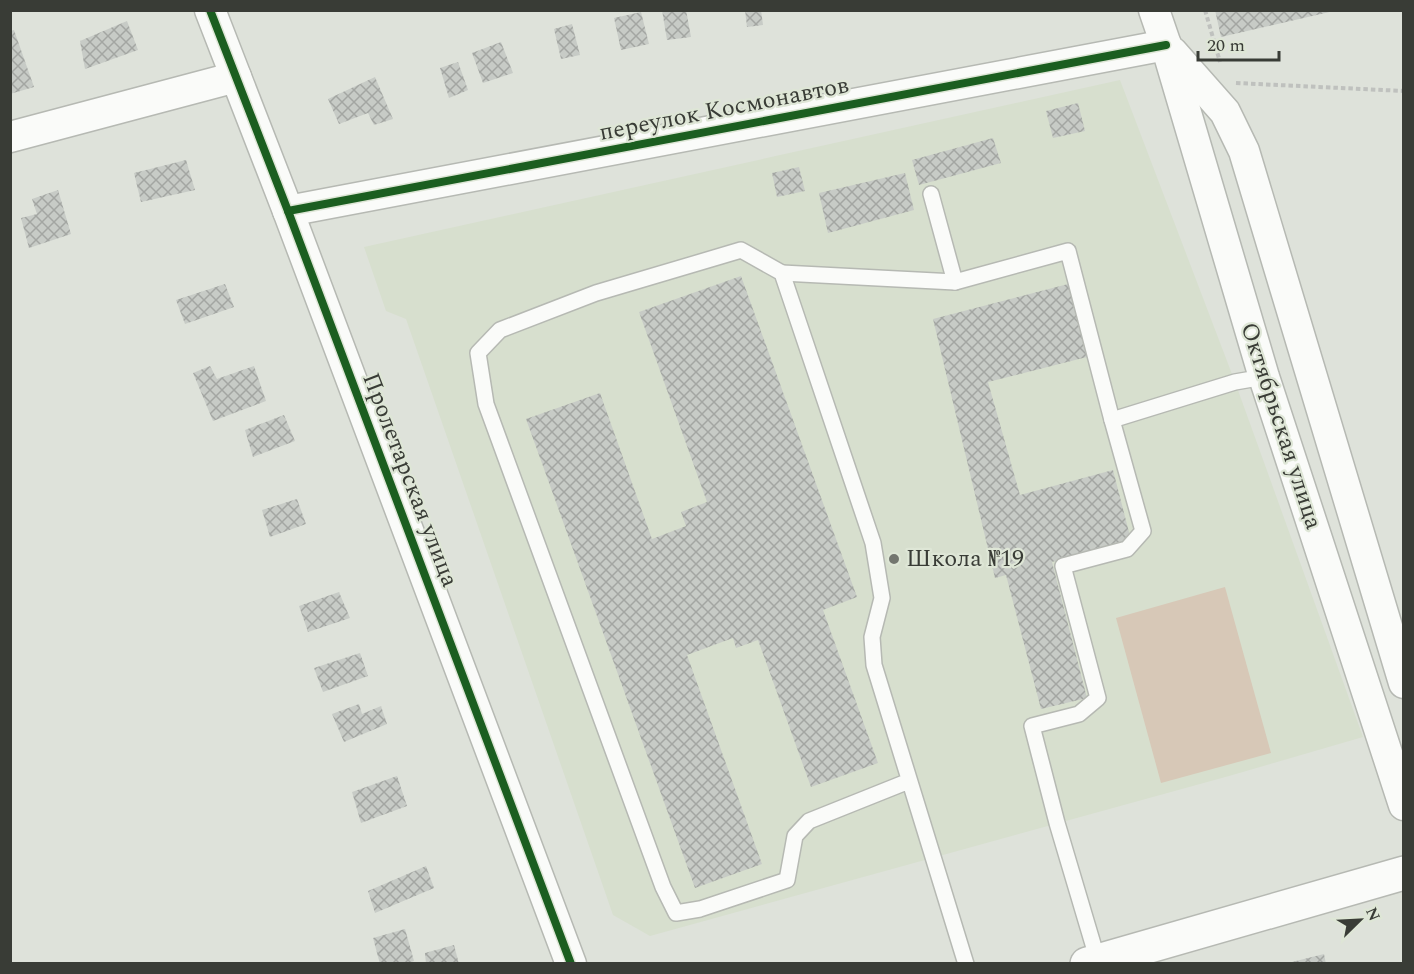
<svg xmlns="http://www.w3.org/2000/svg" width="1414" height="974" viewBox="0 0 1414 974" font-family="Spectral,serif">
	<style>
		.built { fill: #d7dfce }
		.garden { fill: #d7c8b7 }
		.building { fill: url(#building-cross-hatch) }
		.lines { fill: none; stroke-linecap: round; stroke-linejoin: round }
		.service-casing { stroke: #b6b9b3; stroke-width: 18 }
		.minor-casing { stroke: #b6b9b3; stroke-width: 33 }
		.tertiary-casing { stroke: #b6b9b3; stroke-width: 36 }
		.path { stroke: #bfc1be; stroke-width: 4; stroke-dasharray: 4.5 3; stroke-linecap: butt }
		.service { stroke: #fafbf9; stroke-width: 15 }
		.minor { stroke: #fafbf9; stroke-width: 30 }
		.tertiary { stroke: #fafbf9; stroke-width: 33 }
		.cycleway-casing { stroke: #dee6d6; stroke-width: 11 }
		.cycleway { stroke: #1b5e20; stroke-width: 8 }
		.poi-dot { fill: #73766f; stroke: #dee6d6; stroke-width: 2 }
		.labels { text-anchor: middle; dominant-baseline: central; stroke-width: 4.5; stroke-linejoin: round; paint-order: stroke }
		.street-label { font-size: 24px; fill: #393c36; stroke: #dee6d6 }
		.poi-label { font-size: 24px; fill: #393c36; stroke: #dee6d6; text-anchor: start }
	</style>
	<defs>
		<pattern id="building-cross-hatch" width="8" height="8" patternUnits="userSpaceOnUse" patternTransform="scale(1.5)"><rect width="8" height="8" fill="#c7cbc6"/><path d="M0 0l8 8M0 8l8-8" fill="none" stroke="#a3a6a2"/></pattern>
	</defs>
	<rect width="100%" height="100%" fill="#dee2da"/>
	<path class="built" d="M1120 80 1235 382 1363 737 1229 776 650 936 613 915 406 319 386 311 364 247Z"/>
	<path class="garden" d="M1225 587 1271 753 1161 783 1116 618Z"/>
	<g class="building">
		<path d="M662 10H686L691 37 667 40Z"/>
		<path d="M745 10H761L763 25 747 27Z"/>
		<path d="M1215 10H1334V11L1221 37Z"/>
		<path d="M641 12 649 44 621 50 614 18Z"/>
		<path d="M127 21 138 50 85 69 80 41Z"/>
		<path d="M572 24 580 55 561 59 554 29Z"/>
		<path d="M14 30 34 87 10 94V31Z"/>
		<path d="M501 42 513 73 483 83 472 53Z"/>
		<path d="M458 62 468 90 449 98 440 68Z"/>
		<path d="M375 77 393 119 374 125 368 113 339 124 328 99Z"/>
		<path d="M1078 103 1085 131 1053 138 1046 111Z"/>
		<path d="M993 138 1001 163 919 185 912 160Z"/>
		<path d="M186 160 195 190 141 202 134 173Z"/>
		<path d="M799 167 805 191 777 197 772 173Z"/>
		<path d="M905 173 914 210 828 233 819 193Z"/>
		<path d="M58 190 71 234 29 248 21 218 37 214 32 199Z"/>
		<path d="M741 276 857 597 823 610 878 763 811 787 758 640 736 648 733 638 687 655 762 864 695 888 526 419 600 393 652 539 686 526 681 512 707 502 639 312Z"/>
		<path d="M225 284 234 307 185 324 176 300Z"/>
		<path d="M1068 284 1087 357 988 382 1020 495 1113 470 1131 540 1052 562 1087 698 1041 709 1006 575 995 578 933 319Z"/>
		<path d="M210 366 217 379 254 366 266 401 213 421 193 373Z"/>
		<path d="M284 415 295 441 253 457 245 430Z"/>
		<path d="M297 499 306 524 270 537 262 510Z"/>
		<path d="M339 592 350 618 308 632 299 606Z"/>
		<path d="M360 653 368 676 323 692 314 668Z"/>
		<path d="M359 704 362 714 381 706 387 724 344 742 332 714Z"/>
		<path d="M397 776 407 806 361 823 352 792Z"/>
		<path d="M426 866 434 888 375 913 368 891Z"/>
		<path d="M405 929 414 961 405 964H380L373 938Z"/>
		<path d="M454 945 459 964H426L425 953Z"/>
		<path d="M1324 954 1326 964H1288V963Z"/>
	</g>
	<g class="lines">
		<g class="service-casing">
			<g id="service">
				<path d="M931 194 955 282 1068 251 1112 420 1235 382 1264 377"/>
				<path d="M782 273 955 282"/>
				<path d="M909 781 809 821 795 836 787 880 700 909 676 913 663 887 486 404 478 353 500 330 596 293 741 250 782 273 873 543 882 598 872 637 874 665 966 964"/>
				<path d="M1098 961 1057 823 1032 726 1079 714 1098 698 1063 566 1127 549 1143 531 1112 420"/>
			</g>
		</g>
		<g class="minor-casing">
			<g id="minor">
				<path d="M210 10 288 211 571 964"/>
				<path d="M1154 10 1166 45 1264 377 1404 805"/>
				<path d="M1172 52 1225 112 1244 151 1404 683"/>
				<path d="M10 137 236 77"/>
				<path d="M288 211 1166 45"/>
			</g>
		</g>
		<g class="tertiary-casing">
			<path id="tertiary" d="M1087 964 1404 873"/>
		</g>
		<g class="path">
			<path d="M1205 10 1220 62"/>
			<path d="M1236 83 1404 91"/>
		</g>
		<use href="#service" class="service"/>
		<use href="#minor" class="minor"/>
		<use href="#tertiary" class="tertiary"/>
		<g class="cycleway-casing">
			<g id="cycleway">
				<path d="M210 10 288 211 571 964"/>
				<path d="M288 211 1166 45"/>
			</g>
		</g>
		<use href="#cycleway" class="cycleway"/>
	</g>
	<circle class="poi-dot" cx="894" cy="559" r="6"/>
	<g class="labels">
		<g class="street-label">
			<text transform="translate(724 109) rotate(-11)">переулок Космонавтов</text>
			<text transform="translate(1281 426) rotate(72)">Октябрьская улица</text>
			<text transform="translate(410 480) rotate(69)">Пролетарская улица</text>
		</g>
		<g class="poi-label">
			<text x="906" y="559">Школа №19</text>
		</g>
	</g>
	<rect width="1414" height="974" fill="none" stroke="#393c36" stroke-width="24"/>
	<g transform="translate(1360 920) rotate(66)" stroke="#dee6d6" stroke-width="4.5" paint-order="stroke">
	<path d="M0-4.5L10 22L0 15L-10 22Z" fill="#393c36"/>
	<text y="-9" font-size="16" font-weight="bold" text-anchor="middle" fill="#393c36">N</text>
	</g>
	<path d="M1198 51v9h81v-9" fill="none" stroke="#393c36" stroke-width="3"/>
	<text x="1207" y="51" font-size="18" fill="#393c36" stroke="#dee6d6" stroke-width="4.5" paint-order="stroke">20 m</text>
</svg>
